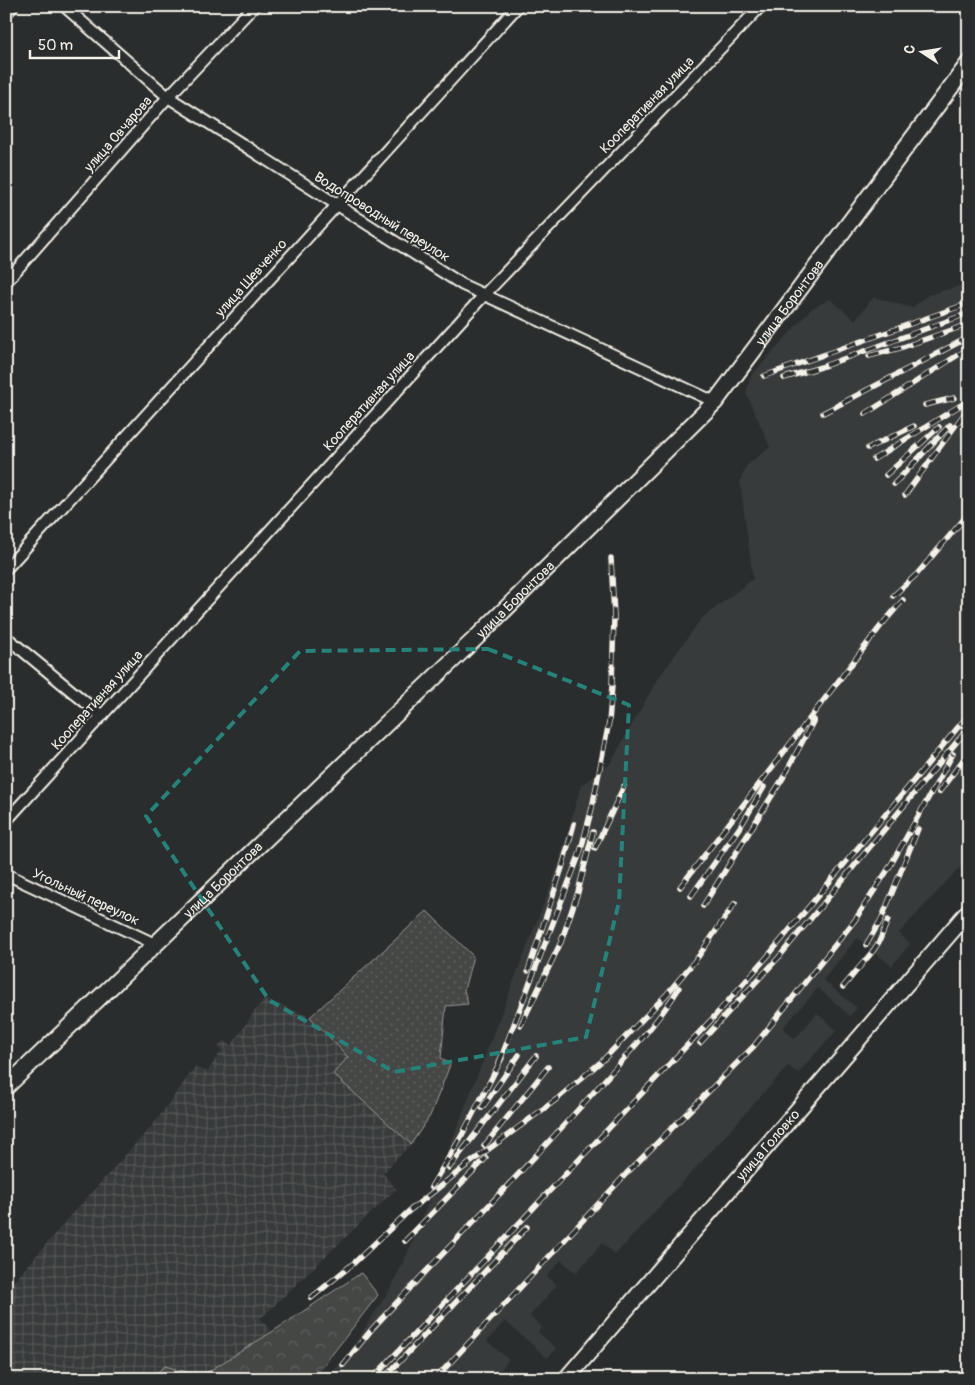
<svg xmlns="http://www.w3.org/2000/svg" width="975" height="1385" viewBox="0 0 975 1385" font-family="Pangolin,sans-serif">
	<style>
		.built { fill: #373a3a }
		.industrial { fill: url(#industrial-grid) }
		.grass { fill: url(#grass-dots); stroke: #9c9c96 }
		.forest { fill: url(#forest-crowns); stroke: #9c9c96 }
		.lines { fill: none; stroke-linecap: round; stroke-linejoin: round }
		.street-casing { stroke: #f4f1e8; stroke-width: 14 }
		.secondary-casing { stroke: #f4f1e8; stroke-width: 19 }
		.street { stroke: #2a2d2e; stroke-width: 10 }
		.secondary { stroke: #2a2d2e; stroke-width: 15 }
		.rail-casing { stroke: #f4f1e8; stroke-width: 5.5 }
		.rail { stroke: #2a2d2e; stroke-width: 4; stroke-dasharray: 11; stroke-linecap: butt }
		.marked { fill: none; stroke: #26827a; stroke-width: 4; stroke-dasharray: 10 6; stroke-linejoin: round }
		.labels { text-anchor: middle; dominant-baseline: central; stroke-width: 4; stroke-linejoin: round; paint-order: stroke }
		.street-label { font-size: 14px; fill: #f4f1e8; stroke: #2a2d2e }
	</style>
	<defs>
		<pattern id="industrial-grid" width="8" height="8" patternUnits="userSpaceOnUse" patternTransform="scale(1.25)"><rect width="8" height="8" fill="#373a3a"/><path d="M0 4h8M4 0v8" fill="none" stroke="#555756"/></pattern>
		<pattern id="grass-dots" width="8" height="8" patternUnits="userSpaceOnUse" patternTransform="scale(1.25)"><rect width="8" height="8" fill="#444645"/><path d="M2 2h.1M6 6h.1" fill="none" stroke="#606160" stroke-width="1.8" stroke-linecap="round"/></pattern>
		<pattern id="forest-crowns" width="20" height="18" patternUnits="userSpaceOnUse" patternTransform="scale(1.25)"><rect width="20" height="18" fill="#444645"/><path d="M2 6a3 3 0 1 1 6 0M12 15a3 3 0 1 1 6 0" fill="none" stroke="#606160"/></pattern>
	</defs>
	<rect width="100%" height="100%" fill="#2a2d2e"/>
	<filter id="ink" filterUnits="userSpaceOnUse"><feTurbulence type="fractalNoise" baseFrequency=".02" numOctaves="2"/><feDisplacementMap in="SourceGraphic" scale="10" xChannelSelector="R" yChannelSelector="G"/><feConvolveMatrix kernelMatrix="1 2 1 2 8 2 1 2 1" color-interpolation-filters="sRGB"/></filter>
	<g filter="url(#ink)">
		<path class="built" d="M969 283V858L899 933 910 944 892 966 857 938 823 980 857 1008 850 1016 818 988 783 1028 795 1039 817 1013 837 1030 798 1073 788 1066 717 1145 615 1255 602 1243 576 1273 561 1260 547 1276 557 1285 530 1316 542 1327 538 1332 557 1349 547 1358 505 1321 487 1341 509 1360 493 1379H328L353 1346 390 1289 414 1239 557 869 581 785 610 764 657 680 701 619 753 579 740 481 747 465 770 447 746 393 751 376 811 309 830 299 855 320 874 297 912 308 928 295Z"/>
		<path class="industrial" d="M265 999 310 1017 348 1057 333 1074 411 1144 383 1173 396 1189 260 1319 272 1332 201 1376 165 1366 149 1379H6V1291L66 1221 156 1121 195 1067 207 1072 222 1050 218 1047 223 1041 231 1046 256 1009Z"/>
		<path class="grass" d="M427 911 473 956 464 990 468 1004 446 1006 441 1058 450 1065 430 1116 411 1144 333 1074 348 1057 310 1017Z"/>
		<path class="forest" d="M361 1273 378 1295 313 1379H149L165 1366 201 1376 272 1332Z"/>
		<g class="lines">
			<g class="street-casing">
				<g id="street">
					<path d="M64 6 168 97 463 285 715 402"/>
					<path d="M6 14 13 6"/>
					<path d="M6 282 168 97 254 6"/>
					<path d="M6 569 518 6"/>
					<path d="M6 637 102 716"/>
					<path d="M6 821 485 294 761 6"/>
					<path d="M6 874 155 944"/>
				</g>
			</g>
			<g class="secondary-casing">
				<g id="secondary">
					<path id="s1" d="M6 1087 478 636 715 402 969 63"/>
					<path id="s2" d="M566 1379 969 911"/>
				</g>
			</g>
			<use href="#street" class="street"/>
			<use href="#secondary" class="secondary"/>
			<g class="rail-casing">
				<g id="rail">
					<path d="M869 356 900 348 969 324"/>
					<path d="M764 376 969 303"/>
					<path d="M784 378 821 367 969 313"/>
					<path d="M925 405 954 398"/>
					<path d="M823 413 969 337"/>
					<path d="M865 414 969 348"/>
					<path d="M868 448 914 426"/>
					<path d="M874 459 969 400"/>
					<path d="M886 475 939 427"/>
					<path d="M894 484 950 425"/>
					<path d="M905 495 964 414"/>
					<path d="M893 596 917 574 969 513"/>
					<path d="M939 792 969 752"/>
					<path d="M595 848 624 786"/>
					<path d="M680 887 880 627 903 600"/>
					<path d="M691 896 742 824 764 787"/>
					<path d="M703 906 783 778 814 720"/>
					<path d="M866 945 881 920 918 829"/>
					<path d="M528 971 562 868 574 824"/>
					<path d="M843 987 873 951 879 942 888 920"/>
					<path d="M521 1025 561 942 578 892 593 832"/>
					<path d="M700 1043 779 957 969 727"/>
					<path d="M499 1063 580 853 592 808 609 722 612 686 614 616 611 558"/>
					<path d="M482 1108 519 1055"/>
					<path d="M484 1146 548 1067"/>
					<path d="M449 1168 536 1056"/>
					<path d="M431 1187 461 1137 502 1058"/>
					<path d="M405 1241 486 1158"/>
					<path d="M311 1298 355 1262 409 1211 467 1165 557 1099 603 1060 666 995 698 957 735 903"/>
					<path d="M343 1365 372 1329C445 1250 521 1174 592 1094 622 1060 655 1027 679 988"/>
					<path d="M372 1379 712 1019 767 957 969 714"/>
					<path d="M383 1379 527 1227"/>
					<path d="M435 1379 626 1174 754 1046 855 920 889 868 953 754"/>
				</g>
			</g>
			<use href="#rail" class="rail"/>
		</g>
	</g>
	<path class="marked" d="M488 649 629 705 619 902 586 1037 394 1072 269 1000 146 816 300 651Z"/>
	<g class="labels">
		<g class="street-label">
			<text transform="translate(647 105) rotate(-46)">Кооперативная улица</text>
			<text transform="translate(118 134) rotate(-49)">улица Овчарова</text>
			<text transform="translate(382 217) rotate(32)">Водопроводный переулок</text>
			<text transform="translate(251 278) rotate(-48)">улица Шевченко</text>
			<text stroke="none"><textPath href="#s1" startOffset="1110">улица Боронтова</textPath></text>
			<text transform="translate(369 401) rotate(-48)">Кооперативная улица</text>
			<text stroke="none"><textPath href="#s1" startOffset="705">улица Боронтова</textPath></text>
			<text transform="translate(97 700) rotate(-48)">Кооперативная улица</text>
			<text stroke="none"><textPath href="#s1" startOffset="300">улица Боронтова</textPath></text>
			<text transform="translate(86 897) rotate(25)">Угольный переулок</text>
			<text stroke="none"><textPath href="#s2" startOffset="309">улица Головко</textPath></text>
		</g>
	</g>
	<rect width="975" height="1385" fill="none" stroke="#2a2d2e" stroke-width="25"/>
	<rect x="12" y="12" width="950" height="1360" fill="none" stroke="#f4f1e8" stroke-width="2" filter="url(#ink)"/>
	<g transform="translate(922 52) rotate(282)" stroke="#2a2d2e" stroke-width="4" paint-order="stroke">
	<path d="M0-4L9 19L0 12L-9 19Z" fill="#f4f1e8"/>
	<text y="-8" font-size="14" font-weight="bold" text-anchor="middle" fill="#f4f1e8">С</text>
	</g>
	<path d="M30 50v8h89v-8" fill="none" stroke="#f4f1e8" stroke-width="2.5"/>
	<text x="38" y="50" font-size="15" fill="#f4f1e8" stroke="#2a2d2e" stroke-width="4" paint-order="stroke">50 m</text>
</svg>
